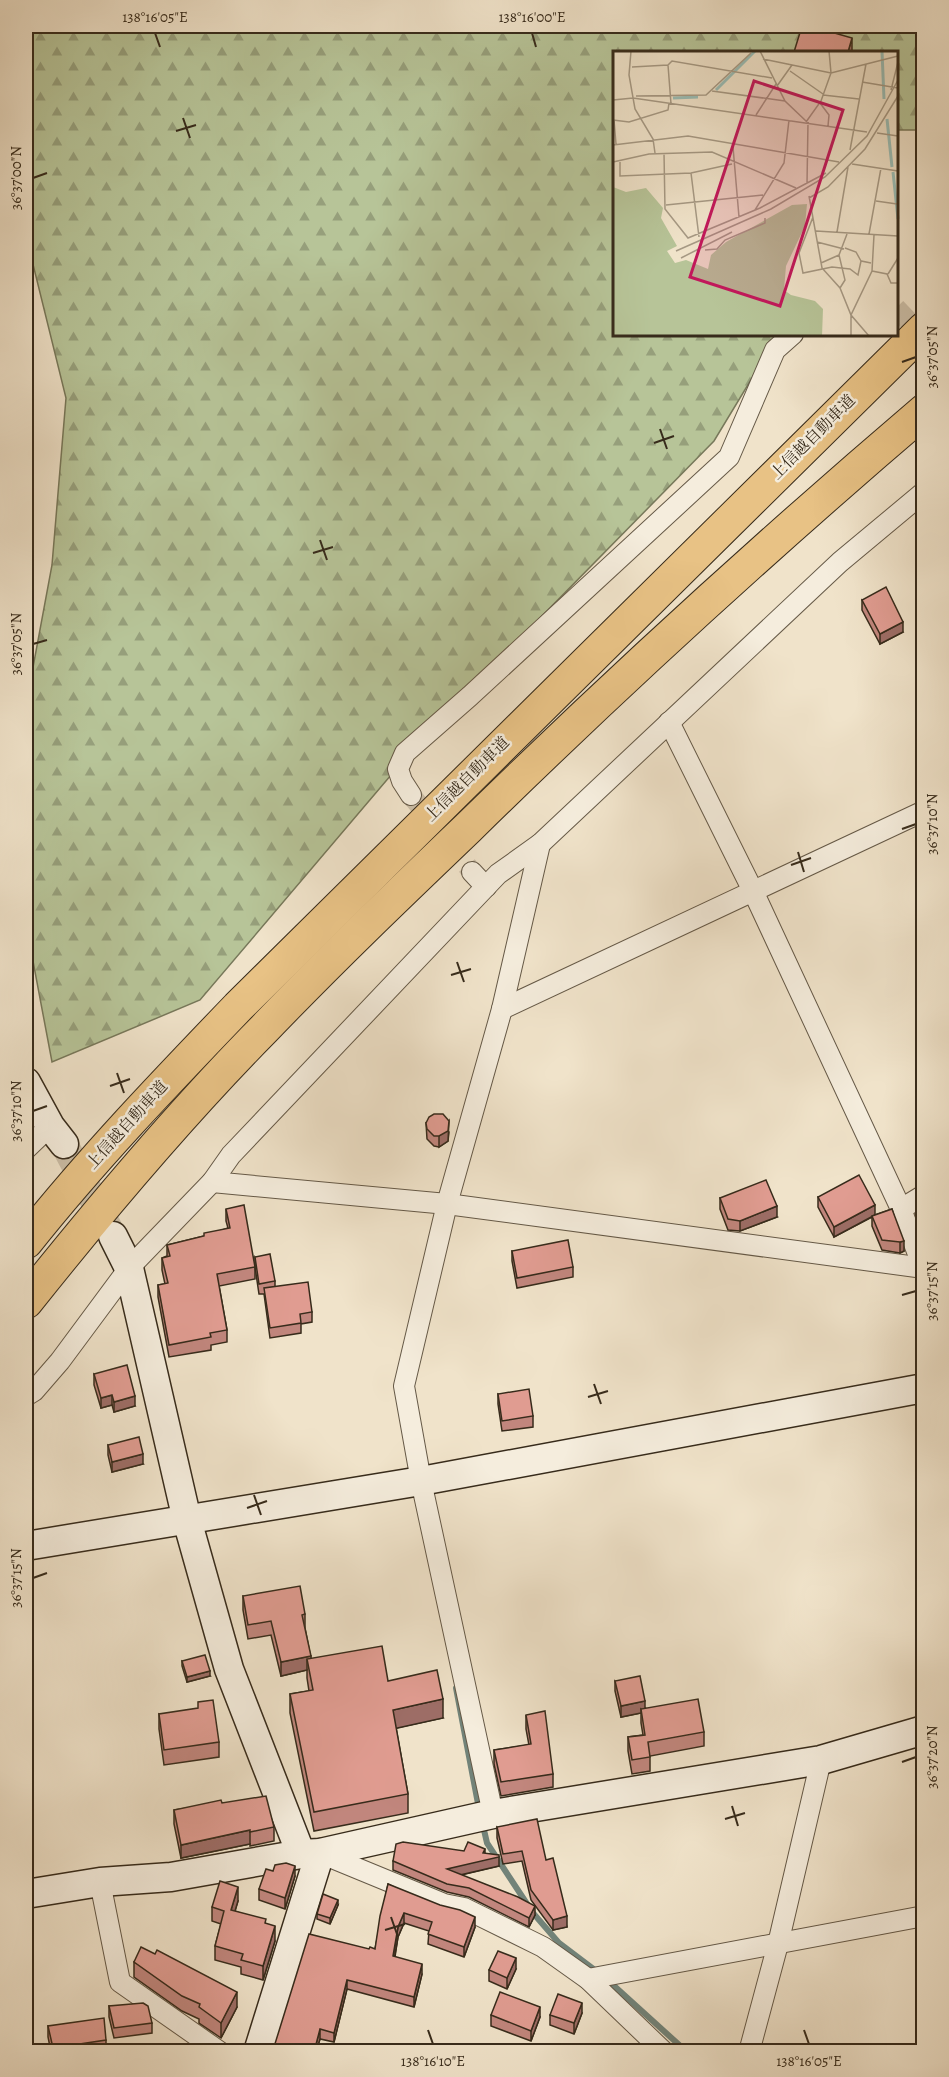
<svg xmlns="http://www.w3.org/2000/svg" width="949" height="2077" viewBox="0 0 949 2077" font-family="Alegreya,'Noto Serif JP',serif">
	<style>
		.forest { fill: url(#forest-firs); stroke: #77785a; stroke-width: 1.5 }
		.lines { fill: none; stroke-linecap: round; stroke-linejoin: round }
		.stream { stroke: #728379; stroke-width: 6 }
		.street-tunnel { stroke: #cbbea7; stroke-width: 20; stroke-dasharray: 20 10; stroke-linecap: butt }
		.secondary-tunnel { stroke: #cbbea7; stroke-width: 28; stroke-dasharray: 28 14; stroke-linecap: butt }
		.street-casing { stroke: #655947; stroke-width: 22 }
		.secondary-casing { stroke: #372b1b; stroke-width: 31 }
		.highway-casing { stroke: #372b1b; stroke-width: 35 }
		.street { stroke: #f5eddd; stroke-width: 20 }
		.secondary { stroke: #f5eddd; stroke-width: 28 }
		.highway { stroke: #e8c285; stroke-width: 33 }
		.wall { fill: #c1867d; stroke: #372b1b; stroke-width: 1.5 }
		.shaded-wall { fill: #9d6d66; stroke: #372b1b; stroke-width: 1.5 }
		.building { fill: #e09c91; stroke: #372b1b; stroke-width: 1.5 }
		.ticks { fill: none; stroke: #372b1b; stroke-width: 2 }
		.labels { text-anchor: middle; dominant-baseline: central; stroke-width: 5; stroke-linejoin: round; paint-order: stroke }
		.street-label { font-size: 16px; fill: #372b1b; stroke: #f5eddd }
		.inset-river { fill: none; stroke: #9abeb7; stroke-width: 3 }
		.inset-road { fill: none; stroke: #a69984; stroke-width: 1.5 }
		.view { fill: #c2185b; fill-opacity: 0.15; stroke: #c2185b; stroke-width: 3 }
		.inset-edge { fill: none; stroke: #372b1b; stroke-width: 3 }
		.neatline { fill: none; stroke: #372b1b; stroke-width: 2 }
		.ticks-label { font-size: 15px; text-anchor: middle; fill: #372b1b }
	</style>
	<defs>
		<pattern id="forest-firs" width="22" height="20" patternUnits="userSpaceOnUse" patternTransform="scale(1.5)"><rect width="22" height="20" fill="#b7c498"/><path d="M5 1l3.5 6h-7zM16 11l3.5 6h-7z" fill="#969f7b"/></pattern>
	</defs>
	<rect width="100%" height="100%" fill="#f0e3ca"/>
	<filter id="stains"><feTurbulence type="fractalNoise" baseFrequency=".00333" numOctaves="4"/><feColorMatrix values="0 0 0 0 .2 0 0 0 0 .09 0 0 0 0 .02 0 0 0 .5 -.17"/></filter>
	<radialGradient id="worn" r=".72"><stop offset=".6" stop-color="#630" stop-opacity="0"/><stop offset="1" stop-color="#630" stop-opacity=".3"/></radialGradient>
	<path class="forest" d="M26 26H924L923 130H897L896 52H614V334L778 335 714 441 425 735 200 1000 52 1062 26 924V705L52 565 66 398 26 236Z"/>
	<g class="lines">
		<g class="stream">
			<path d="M456 1688 479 1809"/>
			<path d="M484 1830 487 1843 533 1913 559 1943 596 1971"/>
			<path d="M612 1984 687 2052"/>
		</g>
		<g class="street-tunnel">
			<path d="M896 308 924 337"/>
			<path d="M411 795 472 872"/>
		</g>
		<path class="secondary-tunnel" d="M64 1144 109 1229"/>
		<g class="street-casing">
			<g id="street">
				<path d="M669 722 753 891 901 1209 924 1270"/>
				<path d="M411 795 402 781 398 769 405 753 470 696 729 457 775 350 793 334"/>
				<path d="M472 872 486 887"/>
				<path d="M502 1009 924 811"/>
				<path d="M26 1149 50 1126"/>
				<path d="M212 1182 447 1204 924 1268"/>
				<path d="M901 1209 924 1195"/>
				<path d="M26 1396 34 1391 60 1361 129 1268 212 1182 231 1155 498 874 540 844 840 562 924 492"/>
				<path d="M493 1814 421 1481 404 1386 447 1204 502 1009 540 844"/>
				<path d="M320 1853 444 1904 464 1908 543 1947 588 1979 664 2052"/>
				<path d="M100 1882 120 1982 220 2052"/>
				<path d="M588 1979 924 1916"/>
				<path d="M749 2052 778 1944 821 1760"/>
			</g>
		</g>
		<g class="secondary-casing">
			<g id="secondary">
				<path d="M26 1082 50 1126 64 1144"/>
				<path d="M113 1236 129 1268 187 1520 229 1669 301 1854"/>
				<path d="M26 1546 421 1481 924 1388"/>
				<path d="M26 1894 100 1882 171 1877 301 1854 320 1853 493 1814 821 1760 924 1730"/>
				<path d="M258 2052 320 1853"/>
			</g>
		</g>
		<g class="highway-casing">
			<g id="highway">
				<path d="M26 1242C92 1159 165 1083 238 1007L924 329"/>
				<path d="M26 1302C101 1208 179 1115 264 1029 330 960 399 894 468 828 615 684 767 545 924 411"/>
			</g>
		</g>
		<use href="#street" class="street"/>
		<use href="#secondary" class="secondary"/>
		<use href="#highway" class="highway"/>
	</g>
	<g class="wall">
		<path d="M862 600 903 632 880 644 862 610Z"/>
		<path d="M426 1123 449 1132 448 1141 439 1147 434 1146 427 1139Z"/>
		<path d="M818 1197 875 1215 892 1209 904 1251 900 1253 882 1250 872 1226V1217L834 1237 818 1207Z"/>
		<path d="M720 1198 777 1217 740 1231 728 1230 720 1209Z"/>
		<path d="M226 1209 255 1267V1279L219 1286 227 1330V1342L211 1345V1350L169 1357 158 1297V1285L165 1284 162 1270V1258L167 1256V1245L204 1236 228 1228 226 1221Z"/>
		<path d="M512 1251 573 1267V1277L517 1288 512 1261Z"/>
		<path d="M255 1257 275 1281V1287L312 1312V1322L301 1324V1333L270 1338 264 1294H259L255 1267Z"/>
		<path d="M94 1374 135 1406 114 1412 112 1405 101 1408 94 1385Z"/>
		<path d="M498 1394 533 1416V1427L502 1431 498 1404Z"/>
		<path d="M108 1445 143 1464 112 1472 108 1455Z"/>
		<path d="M243 1596 305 1614V1628L311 1659 388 1681 443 1718 396 1728 408 1794V1813L314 1831 290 1713V1694L309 1691 307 1678V1670L281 1676 271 1635 248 1639 243 1610Z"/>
		<path d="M182 1661 210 1676 187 1682 182 1666Z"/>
		<path d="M615 1681 645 1708 704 1732V1746L650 1756V1771L632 1774 628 1751V1737L643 1735 641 1723V1713L621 1717 615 1691Z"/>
		<path d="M159 1714 219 1742V1757L164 1765 159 1729Z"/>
		<path d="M526 1715 553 1774V1787L501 1796 494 1764V1750L529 1745 526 1729Z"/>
		<path d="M222 1803 274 1827V1841L250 1846V1844L181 1858 174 1824V1810Z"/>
		<path d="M497 1827 546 1860 567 1927 553 1930 531 1900 522 1861 503 1864 497 1838Z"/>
		<path d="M485 1854 499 1866 461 1875 535 1915 529 1927 469 1897 447 1892 393 1870V1861Z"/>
		<path d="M273 1871 295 1876 285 1909 259 1900V1889Z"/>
		<path d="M388 1884 475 1927 464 1957 428 1944 429 1931 404 1923 398 1937 395 1957 422 1974 414 2007 347 1989 334 2042 320 2039 316 2052H271L369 1949H375Z"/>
		<path d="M238 1901 235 1911 266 1924 275 1941 263 1980 241 1974V1967L215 1960V1946L221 1924 212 1921V1907Z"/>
		<path d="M338 1905 330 1924 317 1919V1914Z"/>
		<path d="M134 1962 237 2007 221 2038 199 2023V2019L182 2011 134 1977Z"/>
		<path d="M516 1969 507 1989 489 1981V1970Z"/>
		<path d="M109 2006 152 2023V2033L114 2038 109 2017Z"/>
		<path d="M582 2013 574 2034 550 2025V2015Z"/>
		<path d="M491 2015 540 2017 531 2041 491 2026Z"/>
		<path d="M48 2026 106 2040V2050L96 2052H51L48 2037Z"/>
	</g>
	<g class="shaded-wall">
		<path d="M852 38V52H848Z"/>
		<path d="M903 622V632L880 644V634Z"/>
		<path d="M449 1121 448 1141 439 1147V1136Z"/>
		<path d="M875 1205V1215L834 1237V1227Z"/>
		<path d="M777 1206V1217L740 1231V1221Z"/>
		<path d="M904 1241V1251L900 1253V1242Z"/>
		<path d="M112 1395V1405L101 1408V1398Z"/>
		<path d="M135 1396V1406L114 1412V1402Z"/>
		<path d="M143 1454V1464L112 1472V1462Z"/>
		<path d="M311 1656V1670L307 1659V1670L281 1676V1662Z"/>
		<path d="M210 1671V1676L187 1682V1677Z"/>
		<path d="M443 1699V1718L393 1729V1710Z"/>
		<path d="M645 1701V1712L641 1709V1713L621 1717V1706Z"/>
		<path d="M250 1830V1844L181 1858V1845Z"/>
		<path d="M485 1849V1858L499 1857V1866L447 1878V1869L483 1853Z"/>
		<path d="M295 1866V1876L285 1909V1898Z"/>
		<path d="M238 1887V1901L231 1924V1910Z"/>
		<path d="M338 1900V1905L330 1924V1918Z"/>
		<path d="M535 1906V1915L529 1927V1918Z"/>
		<path d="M404 1913V1923L398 1937 393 1966V1956L398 1927Z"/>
		<path d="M567 1916V1927L553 1930V1920Z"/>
		<path d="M475 1917V1927L464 1957V1947Z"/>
		<path d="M275 1926V1941L263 1980V1966Z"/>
		<path d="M516 1958V1969L507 1989V1978Z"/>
		<path d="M422 1964V1974L414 2007V1997Z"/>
		<path d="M347 1980V1989L334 2042V2033Z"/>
		<path d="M237 1992V2007L221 2038V2023Z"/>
		<path d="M582 2003V2013L574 2034V2023Z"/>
		<path d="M540 2007V2017L531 2041V2031Z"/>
		<path d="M320 2029V2039L316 2052H314Z"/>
	</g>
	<g class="building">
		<path d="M802 26H810L852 38 848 52H794Z"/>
		<path d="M886 587 903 622 880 634 862 600Z"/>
		<path d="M434 1114H443L449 1121 448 1131 439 1136H434L427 1129 426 1123 429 1117Z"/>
		<path d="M859 1175 875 1205 834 1227 818 1197Z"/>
		<path d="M766 1180 777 1206 740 1221 728 1219 720 1198Z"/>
		<path d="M244 1205 255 1267 217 1274 227 1330 210 1333 211 1337 169 1345 158 1285 168 1283 162 1258 170 1256 167 1245 204 1236V1233L230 1228 226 1209Z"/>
		<path d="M892 1209 904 1241 900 1242 882 1240 872 1216Z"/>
		<path d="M568 1240 573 1267 517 1278 512 1251Z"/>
		<path d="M270 1254 275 1281 259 1284 255 1257Z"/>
		<path d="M308 1282 312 1312 300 1314 301 1323 270 1328 264 1288Z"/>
		<path d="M127 1365 135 1396 114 1402 112 1395 101 1398 94 1374Z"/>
		<path d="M529 1389 533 1416 502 1421 498 1394Z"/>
		<path d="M139 1437 143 1454 112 1462 108 1445Z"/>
		<path d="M300 1586 305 1614 302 1615 311 1656 281 1662 271 1621 248 1625 243 1596Z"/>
		<path d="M382 1646 388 1681 437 1670 443 1699 393 1710 408 1794 314 1812 290 1694 313 1690 307 1659Z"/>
		<path d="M205 1655 210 1671 187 1677 182 1661Z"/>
		<path d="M640 1676 645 1701 621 1706 615 1681Z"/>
		<path d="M698 1699 704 1732 648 1742 650 1757 632 1760 628 1737 645 1735 641 1709Z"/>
		<path d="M213 1700 219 1742 164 1750 159 1714 198 1708V1702Z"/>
		<path d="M545 1711 553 1774 501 1782 494 1750 531 1744 526 1715Z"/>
		<path d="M266 1796 274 1827 250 1832V1830L181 1845 174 1810 221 1800 222 1803Z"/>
		<path d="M537 1819 546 1860 553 1858 567 1916 553 1920 531 1890 522 1851 503 1854 497 1827Z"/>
		<path d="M403 1842 464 1851 468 1842 485 1849 483 1853 499 1855V1857L447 1869 518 1897 535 1906 529 1918 469 1888 447 1884 393 1861 396 1844Z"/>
		<path d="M286 1863 295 1866 285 1898 259 1889 266 1869 273 1871 275 1865Z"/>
		<path d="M220 1881 238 1887 231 1910 266 1919 265 1923 275 1926 263 1966 241 1960 243 1954 215 1946 224 1911 212 1907Z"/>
		<path d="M388 1884 440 1905 460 1910 475 1917 464 1947 428 1934 432 1922 404 1913 398 1927 393 1956 422 1964 414 1997 347 1980 334 2033 320 2029 314 2052H271L274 2047 309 1934 369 1949 370 1947 375 1949 380 1916Z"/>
		<path d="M323 1894 338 1900 330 1918 317 1914Z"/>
		<path d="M141 1947 155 1954 157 1950 237 1992 221 2023 199 2007 200 2004 182 1996 134 1962Z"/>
		<path d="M498 1951 516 1958 507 1978 489 1970Z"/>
		<path d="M500 1992 540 2007 531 2031 491 2015Z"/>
		<path d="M558 1994 582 2003 574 2023 550 2015Z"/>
		<path d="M143 2003 148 2006 152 2023 114 2028 109 2006Z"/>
		<path d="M104 2018 106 2040 53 2048 48 2026Z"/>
	</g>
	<path class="ticks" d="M155 33 160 47M532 33 536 47M183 118 190 138M176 131 196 125M33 178 47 173M902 362 916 357M660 429 667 449M654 443 674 436M320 540 327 560M313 553 333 547M33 644 47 640M902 829 916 824M798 852 804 872M791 865 811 858M457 962 464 982M451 975 471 969M117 1073 124 1093M110 1086 130 1079M33 1111 47 1106M902 1295 916 1291M594 1384 601 1404M588 1397 608 1391M254 1495 261 1515M247 1508 267 1501M33 1578 47 1573M902 1762 916 1757M732 1806 738 1826M725 1819 745 1813M391 1917 398 1937M385 1930 405 1924M428 2030 433 2044M804 2030 809 2044"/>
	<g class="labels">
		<g class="street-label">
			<text transform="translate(813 437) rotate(-45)">上信越自動車道</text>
			<text transform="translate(467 779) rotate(-45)">上信越自動車道</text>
			<text transform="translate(127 1125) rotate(-48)">上信越自動車道</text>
		</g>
	</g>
	<g transform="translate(613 51)">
		<rect width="285" height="285" fill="#f0e3ca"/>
		<path d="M0 136 13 141 33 137 50 157 48 167 64 195 54 200 62 212 73 209 95 218 98 204 113 191 179 154 194 153 192 175 173 215 171 239 178 244 202 250 210 258 209 285H0Z" fill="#b7c498"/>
		<path class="inset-river" d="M269 0 271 48M103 39 142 0M60 47 85 46M274 68 279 116M280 121 285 168"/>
		<path class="inset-road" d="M18 0 16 24 22 58 40 88 42 102M147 0 172 50 193 70M150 8 218 22 285 5M55 14 58 53M19 16 55 14 59 10 159 27M177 20 210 43M249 31 285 37M164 35 179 14M278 39 285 11M99 40 172 50M210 44 246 48M23 45 93 44 138 2M0 49 20 47 254 81M207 52 216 64 215 75M143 64 163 33M0 69 16 71 55 59 56 52M1 69 3 93M193 71 208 50 218 22 216 0M264 82 285 85M0 94 75 85 226 111M120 96 126 166M237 99 253 13M51 102 52 158 75 187 147 157 213 122M0 111 36 103 99 101 183 137M7 111V125L78 122 119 113M239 113 285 120M78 122 86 186M194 133 195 71M196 145 209 217 227 237 238 264 256 285M196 147 215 136 252 98 285 45M263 150 284 153M53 154 150 144M142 159 171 112 176 69M200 166 186 202 190 222 219 216 237 218 245 224 248 210 258 212M203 180 285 185M224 181 235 116M256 183 268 117M204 191 231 198M232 197 243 201 248 210M92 199 104 198 112 189 152 172V167M63 200 158 158 212 126 254 85 285 29M68 207 119 181M208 212 226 204M259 220 274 223 278 232H285M275 223 285 207M227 237 232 229 226 204 234 183M238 285V264L259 220 261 184"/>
		<path class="view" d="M141 30 230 59 167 255 77 226Z"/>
		<rect width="285" height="285" class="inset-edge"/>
	</g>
	<rect width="949" height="2077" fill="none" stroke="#f0e3ca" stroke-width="66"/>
	<rect x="33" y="33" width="883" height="2011" class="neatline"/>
	<g class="ticks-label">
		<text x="155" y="22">138°16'05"E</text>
		<text x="532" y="22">138°16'00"E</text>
		<text transform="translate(16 178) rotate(-90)" y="5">36°37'00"N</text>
		<text transform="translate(932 357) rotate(-90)" y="5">36°37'05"N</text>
		<text transform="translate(16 644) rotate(-90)" y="5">36°37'05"N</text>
		<text transform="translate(932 824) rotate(-90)" y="5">36°37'10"N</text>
		<text transform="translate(16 1111) rotate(-90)" y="5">36°37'10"N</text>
		<text transform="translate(932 1291) rotate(-90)" y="5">36°37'15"N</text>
		<text transform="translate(16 1578) rotate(-90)" y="5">36°37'15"N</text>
		<text transform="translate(932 1757) rotate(-90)" y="5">36°37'20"N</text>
		<text x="433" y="2066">138°16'10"E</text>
		<text x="809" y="2066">138°16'05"E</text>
	</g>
	<rect width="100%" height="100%" filter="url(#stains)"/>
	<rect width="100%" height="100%" fill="url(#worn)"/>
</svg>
